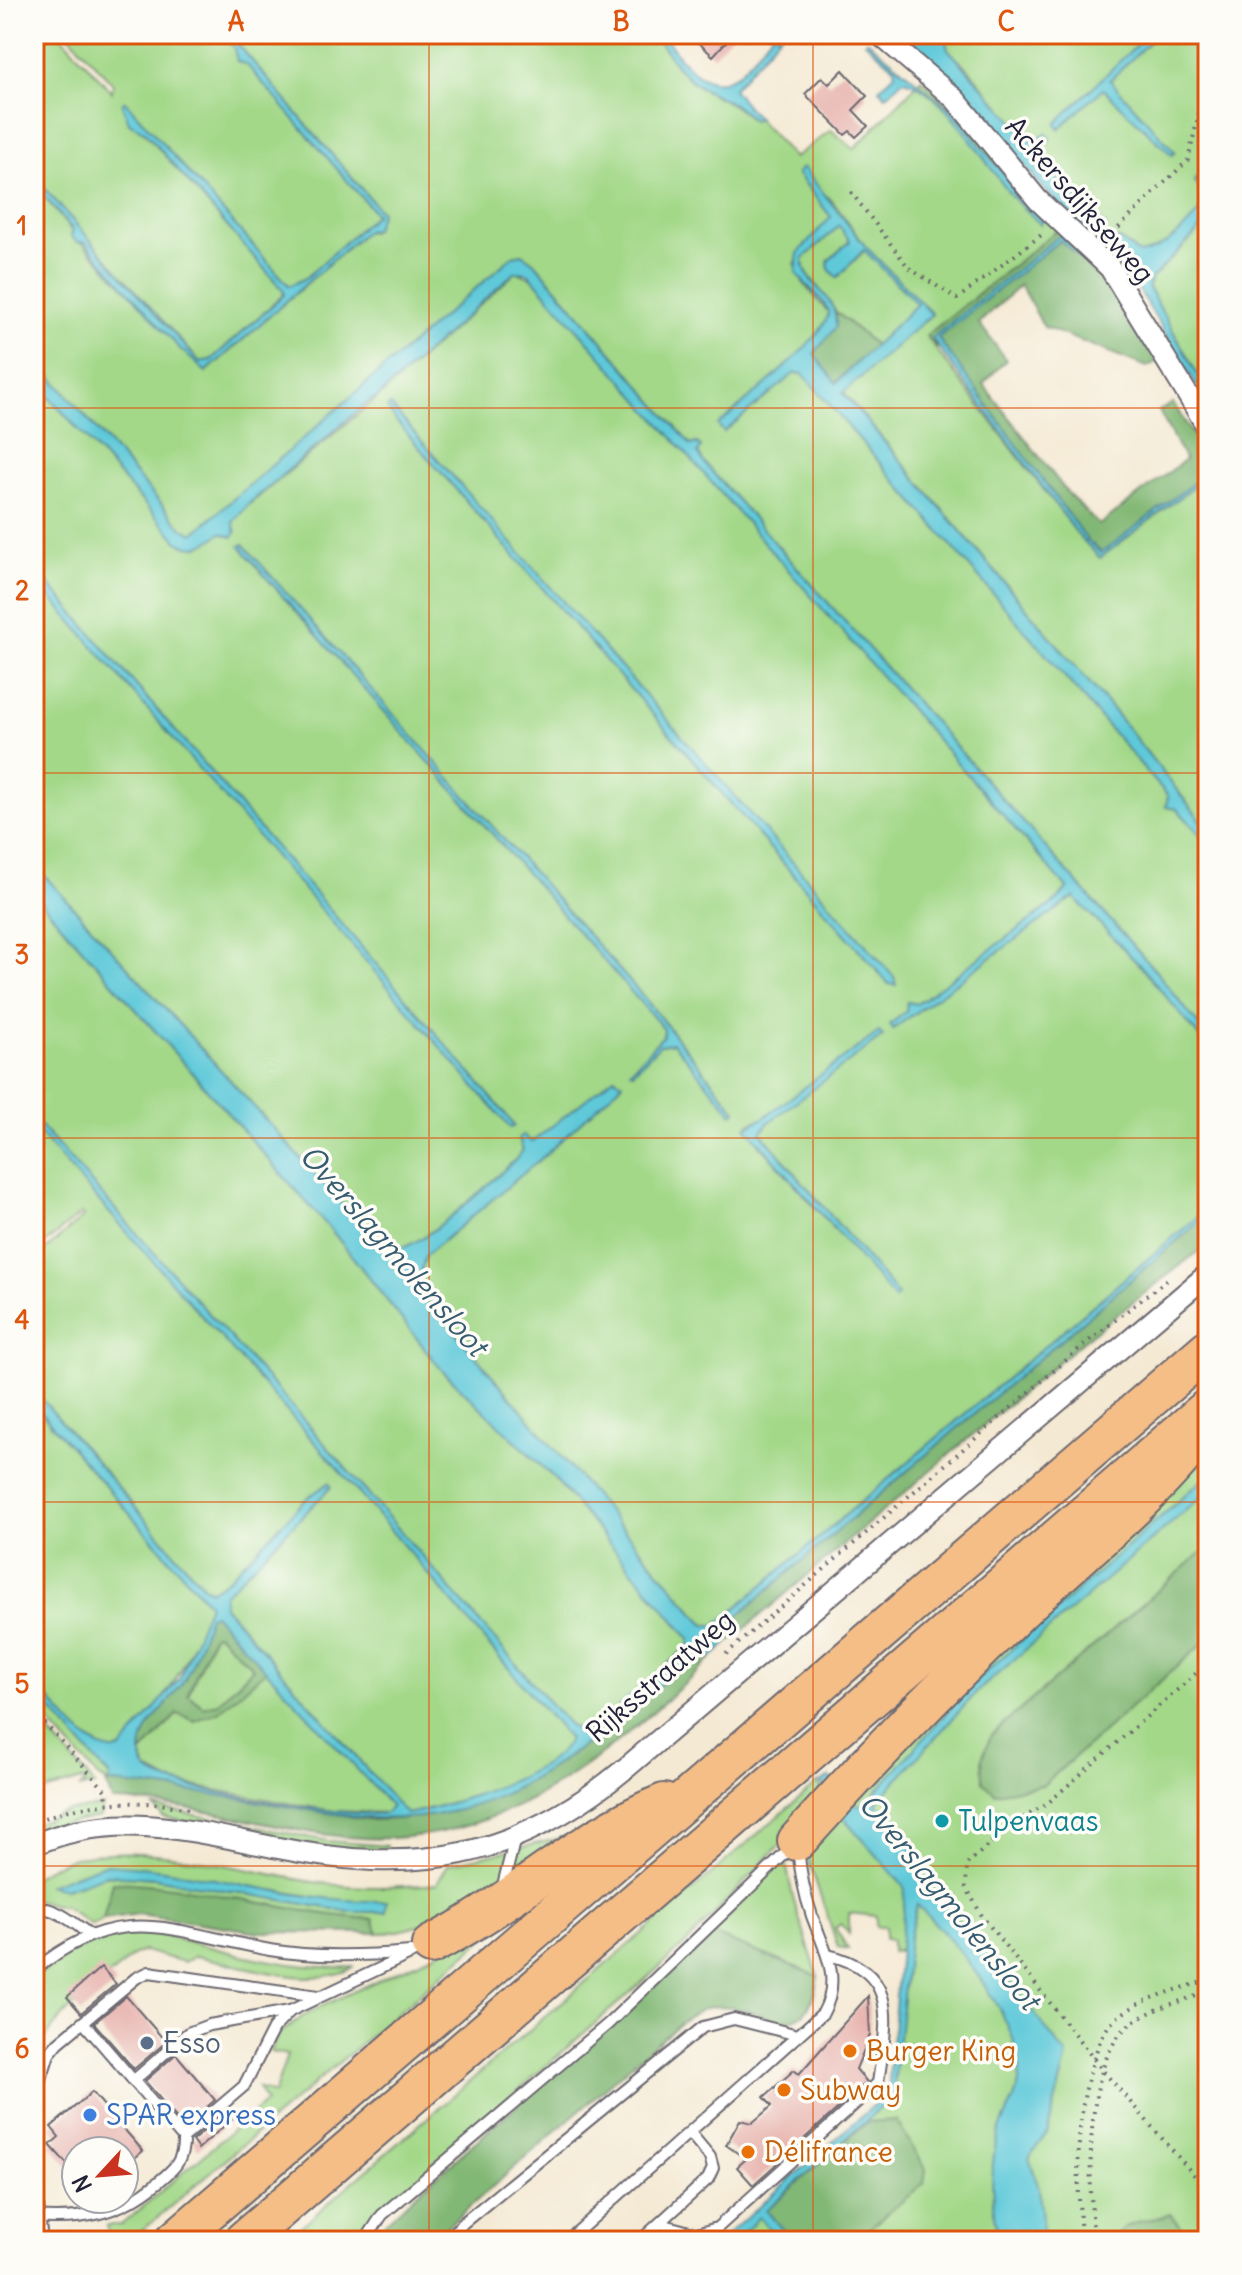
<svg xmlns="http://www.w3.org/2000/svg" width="1242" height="2275" viewBox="0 0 1242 2275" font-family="Delius,sans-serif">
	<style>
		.green { fill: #a3d888; stroke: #627d62; stroke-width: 2; fill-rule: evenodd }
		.forest { fill: #82b874; stroke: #526d58; stroke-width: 2; fill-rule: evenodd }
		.water { fill: #5fc9d9; stroke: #40768a; stroke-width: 2; fill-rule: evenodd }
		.building { fill: #e7b1ac }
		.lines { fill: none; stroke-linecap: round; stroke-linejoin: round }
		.service-casing { stroke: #6c6870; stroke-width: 14 }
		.minor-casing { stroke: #6c6870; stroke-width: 24 }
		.motorway-casing { stroke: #6c6870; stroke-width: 42 }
		.path { stroke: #6c6870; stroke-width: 4; stroke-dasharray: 2 6; stroke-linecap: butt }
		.service { stroke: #fff; stroke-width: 10 }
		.minor { stroke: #fff; stroke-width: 20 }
		.motorway { stroke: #f6be87; stroke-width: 38 }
		.grid { fill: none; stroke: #de560e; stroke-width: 2; stroke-opacity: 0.55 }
		.culture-dot { fill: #0f9aa8; stroke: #fdfcf7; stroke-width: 3 }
		.service-dot { fill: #5c6f8a; stroke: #fdfcf7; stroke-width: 3 }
		.food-dot { fill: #e8710a; stroke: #fdfcf7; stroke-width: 3 }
		.shop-dot { fill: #3f7fe0; stroke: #fdfcf7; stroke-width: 3 }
		.labels { text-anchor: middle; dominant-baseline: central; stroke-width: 7; stroke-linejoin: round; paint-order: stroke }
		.street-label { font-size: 28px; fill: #22223b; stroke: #fdfcf7 }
		.culture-label { font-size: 28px; fill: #0d838f; stroke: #fdfcf7; text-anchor: start }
		.service-label { font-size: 28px; fill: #4e5e75; stroke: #fdfcf7; text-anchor: start }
		.food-label { font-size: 28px; fill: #c56008; stroke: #fdfcf7; text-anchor: start }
		.shop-label { font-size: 28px; fill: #366cbe; stroke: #fdfcf7; text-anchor: start }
		.water-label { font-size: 30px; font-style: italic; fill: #375c72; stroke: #fdfcf7 }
		.neatline { fill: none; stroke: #de560e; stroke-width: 3 }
		.grid-label { font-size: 26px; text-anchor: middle; font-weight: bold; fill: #de560e }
	</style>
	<rect width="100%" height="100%" fill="#fdfcf7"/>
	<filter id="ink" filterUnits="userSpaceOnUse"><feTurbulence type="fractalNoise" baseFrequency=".0125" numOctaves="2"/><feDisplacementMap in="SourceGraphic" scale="16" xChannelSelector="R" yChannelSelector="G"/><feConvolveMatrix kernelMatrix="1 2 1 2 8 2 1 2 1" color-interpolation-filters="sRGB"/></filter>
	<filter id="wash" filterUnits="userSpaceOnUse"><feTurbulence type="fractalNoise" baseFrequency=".006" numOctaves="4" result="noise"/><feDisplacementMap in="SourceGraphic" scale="32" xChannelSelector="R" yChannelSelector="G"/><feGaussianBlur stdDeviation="1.8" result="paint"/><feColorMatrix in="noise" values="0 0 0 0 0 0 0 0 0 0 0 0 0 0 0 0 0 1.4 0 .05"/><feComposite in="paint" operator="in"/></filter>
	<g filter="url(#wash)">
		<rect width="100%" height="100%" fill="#f4e9d3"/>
		<g class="green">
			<path d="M34 34H59L112 92 113 84 68 34H222L376 214 306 278 289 286 124 101 137 124 283 290 284 294 211 360 200 362 34 177Z"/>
			<path d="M229 34H654C667 51 677 70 694 83 716 100 731 98 752 121L757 118 794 158 831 130 854 149 922 79 980 137 1060 228 926 336 1079 536 1100 558 1208 476V829L1116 714 843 392 932 314 866 247 833 202 797 173 831 217 825 227 805 245 795 264 804 284 829 313C824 340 742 404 719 425L795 373 803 374 1168 796 1166 807 1177 809 1208 843V1037L1158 974 705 464 698 453 701 447 697 443 691 445 536 264 522 254 513 256 198 532 190 534 182 528 34 357V184L74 234 206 372 366 231 371 232 381 212Z"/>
			<path d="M927 34H1208V187L1198 177 1206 203C1190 225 1166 250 1139 254L1120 239 1113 240 1105 232 1106 226 1061 183 967 67Z"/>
			<path d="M1208 221V393L1148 287 1151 279Z"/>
			<path d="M839 226 850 241 828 261 829 269 837 277 865 250 918 304 875 345 836 312 803 267V259Z"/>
			<path d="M516 272 533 278 1067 888 1059 899 917 1004 907 1002 906 1012 890 1024 893 1028 1074 897 1145 971 1208 1047V1208L716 1625H705L448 1324 420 1277 425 1256 622 1084 614 1078 532 1142 523 1135 519 1138 523 1150 517 1159C495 1178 423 1247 399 1248 380 1248 366 1229 354 1217L34 864V578L511 1128 508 1117 34 567V380L177 540C198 557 203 535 223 532 228 532 232 533 236 532L233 522 239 513 382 394ZM389 406 894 977 888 983 397 422ZM243 545 646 1000 736 1111 674 1043 660 1045 630 1071 664 1035V1029L259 569 241 547ZM880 1032 768 1123 761 1133 887 1282 898 1296 895 1298 760 1145 748 1124 762 1119Z"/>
			<path d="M34 894 332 1231 442 1370 554 1478 690 1639V1644L605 1719 612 1725 597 1736 592 1729 583 1732 569 1725 288 1402 34 1119Z"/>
			<path d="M34 1128 342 1473 569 1739C558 1775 441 1807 406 1814L224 1606V1595L330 1488 329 1483 307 1498 226 1581 211 1590 203 1586 34 1390V1260L84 1216 81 1214 34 1252Z"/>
			<path d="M34 1405 209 1604C190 1656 174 1690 137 1731 130 1740 122 1754 109 1750 78 1742 55 1703 34 1680Z"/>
			<path d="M1208 1455V1475L971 1685 866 1803 857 1806 852 1802 1055 1589Z"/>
			<path d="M1208 1483V2241H725L891 2094 909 1909 917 1881 869 1812 971 1692Z"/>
			<path d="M218 1634 253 1668 218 1703 204 1707 188 1695 213 1635Z"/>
			<path d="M268 1669 392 1806 386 1813 333 1811 171 1782 146 1769 141 1754 177 1714 218 1712Z"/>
			<path d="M34 1690 111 1777 110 1783 97 1776 34 1706Z"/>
			<path d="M34 1715 89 1778 95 1786 79 1788 85 1784 82 1780 34 1794Z"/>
			<path d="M818 1782 825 1797 688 1942 363 2226 352 2241H284Z"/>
			<path d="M103 1806 100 1817 68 1823 34 1834 36 1823 68 1811Z"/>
			<path d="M154 1807 328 1841 387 1846V1852L328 1848 163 1817Z"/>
			<path d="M834 1807 885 1861 906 1889 902 1950 892 1952V1940L885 1939V1927H876V1916L849 1913V1934L841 1924 835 1928 848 1949 838 1947 809 1862 810 1847Z"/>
			<path d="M587 1832C533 1865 441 1933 378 1933L373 1919 325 1915 264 1903 113 1882 103 1919 91 1925 65 1907 34 1900V1876C45 1871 56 1864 67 1860 143 1837 245 1873 321 1883 360 1889 399 1887 437 1884L448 1864ZM104 1864 349 1902 386 1901V1912H350L156 1878 107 1875 65 1889Z"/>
			<path d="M785 1859 794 1902 818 1976 712 1934Z"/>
			<path d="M534 1896 130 2241H109L107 2225H121L266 2102 258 2088 274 2094 287 2055 271 2052 279 2034 309 2012 435 1954Z"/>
			<path d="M148 1931C216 1948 285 1971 355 1967 313 1991 243 1965 196 1956L184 1962 144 1951 135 1954C100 1985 49 2016 34 2062V1979C69 1949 103 1934 148 1931Z"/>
		</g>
		<g class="forest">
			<path d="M1060 228 1093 255 1161 359 1147 367 1044 327 1020 285 979 323 1006 360 983 384 1069 495 1099 525 1185 460 1159 411 1173 403 1208 459V472L1102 553 1087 540 937 338 1060 240 1100 274 1147 347 1103 273 1060 236 932 338 937 349 926 336Z"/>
			<path d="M836 312 875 345 835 383 814 354 835 327Z"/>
			<path d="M1208 1214V1244L1083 1341 729 1642 723 1633 727 1625Z"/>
			<path d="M1208 1547V1639L1043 1785 995 1793 983 1782 982 1758 991 1735Z"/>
			<path d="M214 1613 268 1669 218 1712 195 1721 177 1714 141 1754 142 1734 185 1679 209 1615ZM218 1634 253 1668 218 1703 204 1707 188 1694 213 1635Z"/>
			<path d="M703 1654 712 1657 703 1667C592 1769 489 1857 329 1835 255 1825 187 1802 112 1801L106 1783 169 1787 373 1820C512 1817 593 1743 693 1656Z"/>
			<path d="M113 1882C202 1884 285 1914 373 1919L378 1933 260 1932 139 1914 103 1919Z"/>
			<path d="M712 1934 818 1976C807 2057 755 1999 710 2007 693 2011 677 2026 663 2037L443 2230 412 2241H380L385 2223 407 2202Z"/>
			<path d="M896 2120 926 2169 924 2183 854 2241H792L765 2211 867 2122Z"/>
			<path d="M1170 2214 1192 2241H1113C1125 2217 1148 2223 1170 2214Z"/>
		</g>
		<g class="water">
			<path d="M222 34H229L381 212 375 229 366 231 206 372 179 348 85 242H77L71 236 73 230 34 184V177L199 362 211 360 284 295 283 290 144 131 129 123 122 104 125 101 289 286 306 278 376 214 247 65 237 61 234 48Z"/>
			<path d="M654 34H664C677 58 708 99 738 73 751 62 761 47 772 34H781L733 89 757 118 753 121C730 96 717 100 695 83 677 70 667 52 654 34Z"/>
			<path d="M899 34H944L948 49 1031 140 1047 134 1050 139 1043 146 1041 157 1061 183 1106 226 1098 239C1052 203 1027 171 994 124 987 113 987 108 974 103Z"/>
			<path d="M1148 34H1157L1110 80 1175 152 1172 155 1103 89 1059 129 1056 124 1061 118Z"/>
			<path d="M867 40 956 114 1017 191 1045 219 1040 224C1030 214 1018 204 1009 193 987 165 940 86 903 80L886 96 879 89 894 75 895 68 865 42Z"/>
			<path d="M803 167 866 247 932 314 843 393 1116 714 1208 829V843L1177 809 1166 807 1168 796 803 374 795 373 724 432 718 425C736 409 834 331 828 311 823 297 805 286 796 273L798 253 831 217 797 173ZM839 226 850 241 828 261 829 269 837 278 864 250 917 304 836 383 814 354 836 327C837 289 805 290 803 259Z"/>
			<path d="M1197 177 1208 187V221L1151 279 1148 287 1208 393V404L1140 292 1107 247 1119 239 1139 254C1166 250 1190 225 1205 203V194L1194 181Z"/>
			<path d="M1060 235 1103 273 1149 346 1146 347 1100 274 1060 240 938 338 1087 540 1101 553 1208 472V476L1100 558 1079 536 932 338Z"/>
			<path d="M522 254 536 264 691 445 697 443 701 448 698 453 705 464 1158 974 1208 1037V1047L1145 971 1074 897 893 1029 890 1024 906 1012 907 1002 917 1004 1059 899 1067 888 528 273 516 272 507 279 378 397 368 402 250 503 233 522 236 533 232 537 221 533C206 545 193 553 177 540L34 380V357L182 528 193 534 513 256Z"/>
			<path d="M390 405 894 977 896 985 889 984 397 422 387 408Z"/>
			<path d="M243 544 646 1000 736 1111 733 1114 673 1043 660 1045 633 1072 630 1071 663 1036 664 1029 259 569 240 546Z"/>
			<path d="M34 567 508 1117 514 1126 511 1128 505 1122 34 578Z"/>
			<path d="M34 864 354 1217C366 1229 380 1248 399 1248 423 1247 495 1178 516 1159L523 1150 519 1138 523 1135 532 1142 614 1077 623 1083 543 1157 425 1256 420 1277 448 1324 705 1625H716L1208 1208V1214L727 1625 723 1633 729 1642 712 1657 703 1654 693 1657 612 1725 604 1719 690 1645V1639L554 1478 442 1370 332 1231 34 894Z"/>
			<path d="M879 1032 883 1036 768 1123 761 1133 898 1295 895 1299 746 1127 762 1119Z"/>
			<path d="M34 1119 288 1402 569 1725 583 1732 592 1729 597 1736C561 1761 524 1789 482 1803 405 1830 349 1816 273 1804 218 1795 165 1787 110 1783V1777L34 1690V1680C53 1701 91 1759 121 1749L180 1678 209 1604 34 1405V1390L203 1586 211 1590 226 1581 307 1498 329 1483 331 1487 224 1595V1606L406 1814C441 1808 557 1774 569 1739L342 1473 34 1128ZM214 1614 391 1806 386 1813C359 1819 185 1790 158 1777 149 1773 141 1766 141 1755 140 1723 171 1705 185 1678 196 1659 202 1636 209 1616Z"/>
			<path d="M1208 1475V1491L977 1692 876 1803 903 1831 938 1900 992 1958 1067 2056 1048 2131 1029 2158 1039 2188 1044 2241H999C991 2212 989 2161 999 2132 1004 2117 1014 2102 1018 2087 1032 2032 954 1940 917 1905L909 1939 893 2097 766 2210 792 2241H780L759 2217 740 2237 720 2241 888 2093 905 1889C879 1853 839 1821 821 1782L830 1777 857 1806 866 1803 971 1685Z"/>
			<path d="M104 1864C199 1868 292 1904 387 1901L386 1912H350L155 1878 107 1875 65 1889 48 1885Z"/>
		</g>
		<g id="blocks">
			<g class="building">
				<path d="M689 34H733L713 56Z"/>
				<path d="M843 70 867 96 853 110 868 126 856 137 850 131 845 135 805 94 822 77 829 84Z"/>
				<path d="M101 1967 116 1984 81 2013 67 1997Z"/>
				<path d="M126 1996 166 2042 134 2069 94 2023Z"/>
				<path d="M868 1996 870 2035 856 2069 867 2082 753 2185 737 2167 746 2159 726 2145 740 2120 752 2123 772 2106 764 2097 794 2070 799 2074Z"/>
				<path d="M176 2054 215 2100 184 2127 145 2081Z"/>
				<path d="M92 2092 143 2151 124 2167V2151H76V2174L50 2145 59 2137 51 2127Z"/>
				<path d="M226 2112 232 2119 198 2149 192 2141Z"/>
			</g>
		</g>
	</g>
	<g filter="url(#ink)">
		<use href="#blocks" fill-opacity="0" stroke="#6c6870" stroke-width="2"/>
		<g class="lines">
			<g class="service-casing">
				<g id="service">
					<path d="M502 1889 515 1838"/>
					<path d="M34 1908C55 1906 74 1923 90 1935"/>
					<path d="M34 1971C119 1899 173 1932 270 1950 316 1958 364 1956 410 1952"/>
					<path d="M83 2022 183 2138"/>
					<path d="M133 2081 188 2033 209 2025 290 2011"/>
					<path d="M34 2101 49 2054 58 2043 136 1978 149 1972 318 1996"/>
					<path d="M34 2170 42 2241"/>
					<path d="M34 2217C82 2221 120 2214 157 2183 174 2169 184 2161 183 2138L244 2086 273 2029 290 2011 423 1948"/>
					<path d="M660 2224 697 2234 717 2228 878 2083C886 2024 902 1972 828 1955"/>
					<path d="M365 2241 382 2215 608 2024 792 1847"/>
					<path d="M446 2241 463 2223 703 2027 734 2019 798 2035"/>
					<path d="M567 2241 823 2013C842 1978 825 1951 812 1916 804 1893 800 1872 798 1847"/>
					<path d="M640 2241 708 2179 713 2168 710 2157 691 2134"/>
				</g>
			</g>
			<g class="minor-casing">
				<g id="minor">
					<path d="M879 34 955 99 1038 200 1110 268 1208 428"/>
					<path d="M34 1845C114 1809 191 1831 273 1847 414 1876 514 1861 626 1768L1208 1274"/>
				</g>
			</g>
			<g class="motorway-casing">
				<g id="motorway">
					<path d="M797 1841C867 1763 941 1687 1017 1614 1074 1559 1137 1511 1188 1450"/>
					<path d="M431 1945C513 1904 580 1837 664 1803"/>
					<path d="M174 2241 1208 1349"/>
					<path d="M243 2241 1208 1408"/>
				</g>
			</g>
			<g class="path">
				<path d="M851 192 909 268 957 299 1044 233"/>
				<path d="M1107 239 1188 160 1200 109 1208 96"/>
				<path d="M726 1654 1086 1343 1168 1279"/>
				<path d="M1208 1663 1049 1802 1009 1827 967 1864 966 1887 982 1916 1104 2072 1208 2191"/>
				<path d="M34 1711 106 1791 107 1803"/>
				<path d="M37 1821C86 1800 141 1798 193 1810"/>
				<path d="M1081 2241C1078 2180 1074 2124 1092 2065 1096 2053 1100 2036 1109 2026 1130 2000 1178 1990 1208 1980"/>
				<path d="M1094 2241C1089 2188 1083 2063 1128 2026 1148 2009 1183 2001 1208 1992"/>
			</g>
			<use href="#service" class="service"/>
			<use href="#minor" class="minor"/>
			<use href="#motorway" class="motorway"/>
		</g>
	</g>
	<path class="grid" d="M429 34V2241M813 34V2241M34 408H1208M34 773H1208M34 1138H1208M34 1502H1208M34 1866H1208"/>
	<circle class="culture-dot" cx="942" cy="1821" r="8"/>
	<circle class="service-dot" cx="147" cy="2043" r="8"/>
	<g class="food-dot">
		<circle cx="850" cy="2051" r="8"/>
		<circle cx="784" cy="2090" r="8"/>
		<circle cx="748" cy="2152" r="8"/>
	</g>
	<circle class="shop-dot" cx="90" cy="2115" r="8"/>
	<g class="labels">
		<g class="street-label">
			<text transform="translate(1080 200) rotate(49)">Ackersdijkseweg</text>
			<text transform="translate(660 1676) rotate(-41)">Rijksstraatweg</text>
		</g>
		<g class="culture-label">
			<text x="958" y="1821">Tulpenvaas</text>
		</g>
		<g class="service-label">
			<text x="163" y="2043">Esso</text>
		</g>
		<g class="food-label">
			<text x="866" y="2051">Burger King</text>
			<text x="800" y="2090">Subway</text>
			<text x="764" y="2152">Délifrance</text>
		</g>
		<g class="shop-label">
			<text x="106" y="2115">SPAR express</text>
		</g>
		<g class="water-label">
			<text transform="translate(394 1250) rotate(49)">Overslagmolensloot</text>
			<text transform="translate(950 1901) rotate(51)">Overslagmolensloot</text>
		</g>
	</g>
	<rect width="1242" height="2275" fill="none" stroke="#fdfcf7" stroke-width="88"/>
	<g transform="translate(100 2175) rotate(244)"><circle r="38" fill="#fdfcf7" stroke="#a5a5ac" stroke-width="2"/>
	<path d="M0-6L14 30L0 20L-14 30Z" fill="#c8321e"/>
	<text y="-12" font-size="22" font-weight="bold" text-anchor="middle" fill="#22223b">N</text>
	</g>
	<rect x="44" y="44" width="1154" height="2187" class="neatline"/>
	<g class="grid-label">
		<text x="236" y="31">A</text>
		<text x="621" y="31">B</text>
		<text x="1006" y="31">C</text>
		<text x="22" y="235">1</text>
		<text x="22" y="600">2</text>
		<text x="22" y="964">3</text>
		<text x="22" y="1329">4</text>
		<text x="22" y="1693">5</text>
		<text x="22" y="2058">6</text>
	</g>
</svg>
